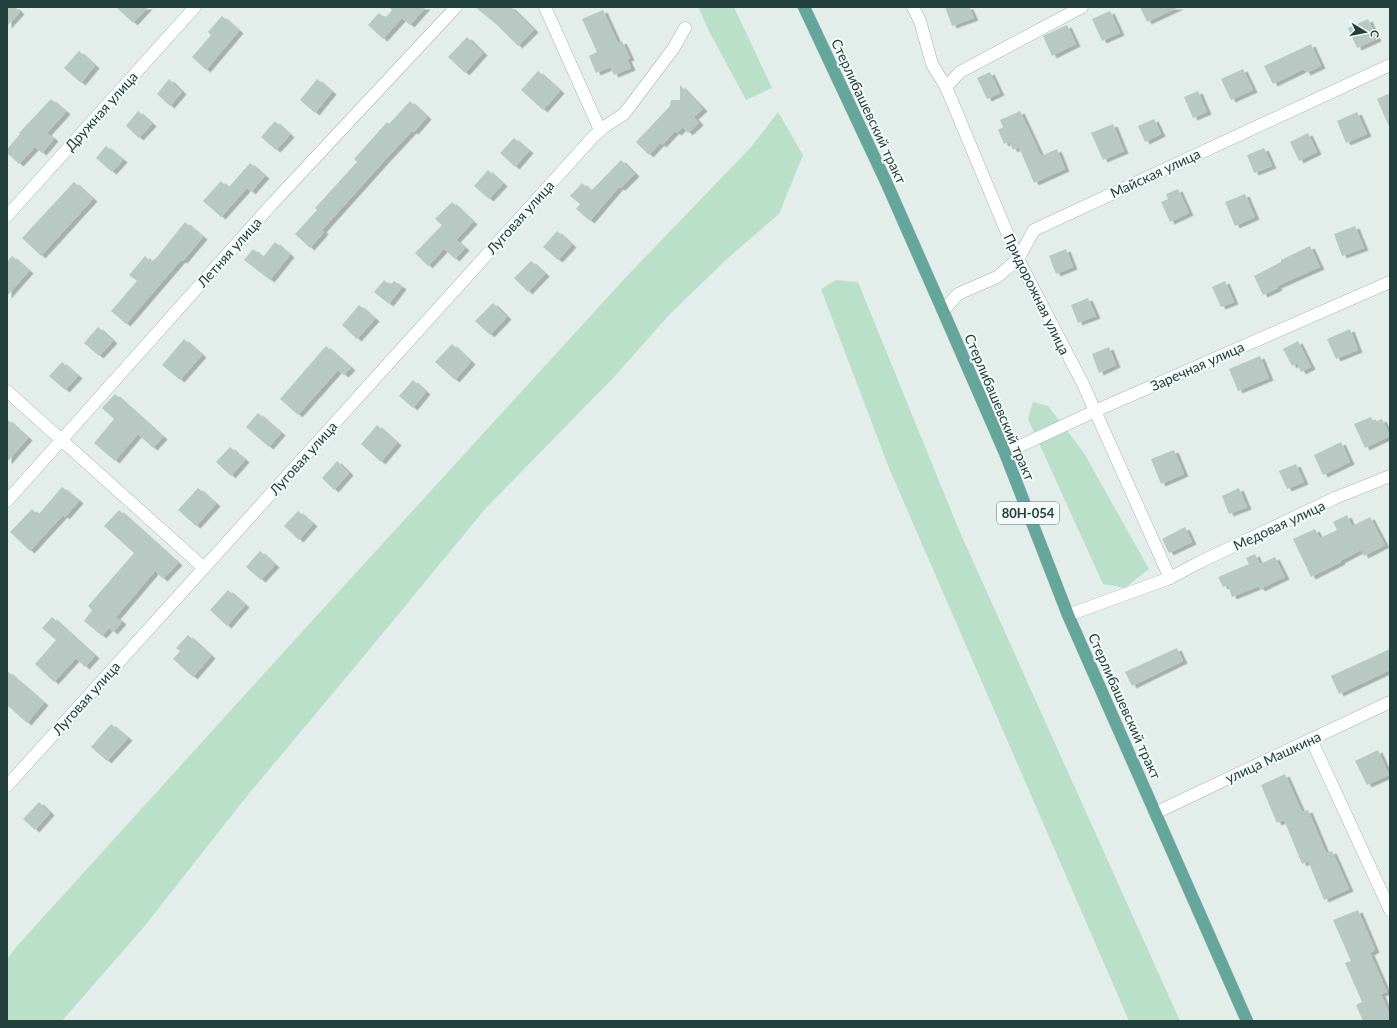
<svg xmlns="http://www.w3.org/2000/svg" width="1397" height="1028" viewBox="0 0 1397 1028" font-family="Lato,sans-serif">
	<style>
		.green { fill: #bbe0c9 }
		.building { fill: #b8c9c3; filter: url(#shadow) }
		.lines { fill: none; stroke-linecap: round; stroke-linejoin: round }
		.minor-casing { stroke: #a5b6b2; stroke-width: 13 }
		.major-casing { stroke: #c1cac8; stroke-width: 13 }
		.minor { stroke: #fff; stroke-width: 12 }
		.major { stroke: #65a69c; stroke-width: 12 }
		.labels { text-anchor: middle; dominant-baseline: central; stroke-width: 4; stroke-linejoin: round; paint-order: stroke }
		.shield { fill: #f4faf8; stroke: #607874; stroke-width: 1 }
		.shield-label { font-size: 13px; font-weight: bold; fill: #21403b }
		.street-label { font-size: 14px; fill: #21403b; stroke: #f4faf8 }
	</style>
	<defs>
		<filter id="shadow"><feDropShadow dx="4.5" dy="2.5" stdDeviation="0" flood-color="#0004"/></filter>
	</defs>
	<rect width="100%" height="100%" fill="#e3eeea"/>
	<g class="green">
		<path d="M698 7H734L772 88 746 100 710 33Z"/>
		<path d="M778 112 803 155 779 214 729 257 670 314 614 377 486 508 359 662 247 796 143 928 62 1021H7V959L17 946 290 645 627 276 752 146Z"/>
		<path d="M836 280 858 282 959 530 1180 1021H1129L889 468 821 289Z"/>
		<path d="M1033 402 1048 406 1084 453 1149 569 1125 588 1103 584 1028 419Z"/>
	</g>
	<g class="building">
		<path d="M7 7H15L20 12 7 26Z"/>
		<path d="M116 7H148L133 23Z"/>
		<path d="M389 7H426L410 25 402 18 383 39 368 25 379 13 385 18 392 10Z"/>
		<path d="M475 7H511L534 30 518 46 496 24Z"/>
		<path d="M945 7H969L974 18 952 26Z"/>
		<path d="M1140 7H1179L1147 22Z"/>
		<path d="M603 10 618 43 622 41 630 58 627 59 631 68 614 75 610 67 596 73 589 56 597 52 582 19Z"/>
		<path d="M1110 11 1120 33 1102 41 1092 19Z"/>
		<path d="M222 16 239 31 206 70 192 57 211 35 208 32Z"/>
		<path d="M1368 19 1377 39 1357 48 1348 28Z"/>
		<path d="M1067 25 1076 44 1052 56 1043 36Z"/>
		<path d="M467 37 483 53 465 73 448 57Z"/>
		<path d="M1311 44 1321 66 1306 73 1304 69 1273 84 1264 66Z"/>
		<path d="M79 51 95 66 81 83 64 68Z"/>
		<path d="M1243 69 1253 90 1231 100 1221 79Z"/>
		<path d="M538 71 560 91 543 110 521 90Z"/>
		<path d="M990 72 1000 93 987 99 977 78Z"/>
		<path d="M169 79 182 92 170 106 157 94Z"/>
		<path d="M317 79 332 92 315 113 300 100Z"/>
		<path d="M680 85 703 109 694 117 699 123 688 133 683 127 677 133 675 131 662 145 660 143 649 155 636 142 670 106 671 100H680Z"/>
		<path d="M1198 91 1207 112 1193 118 1184 97Z"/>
		<path d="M1390 93V129L1377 99Z"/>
		<path d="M51 99 66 112 47 133 54 139 42 153 35 147 19 164 7 153V149L20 134 19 133Z"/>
		<path d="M410 101 427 117 414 132 412 131 385 160 322 230 324 232 310 248 295 234 317 210 315 208 357 162 354 159 387 122 389 124Z"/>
		<path d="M138 111 152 124 139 138 126 126Z"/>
		<path d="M1020 111 1041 156 1057 149 1065 169 1034 183 1019 147 1013 150 1009 142 1004 144 998 130 1003 127 1000 120Z"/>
		<path d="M1357 112 1367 134 1346 143 1337 121Z"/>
		<path d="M1154 119 1161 134 1145 142 1138 126Z"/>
		<path d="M275 121 290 135 276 150 261 137Z"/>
		<path d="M1113 124 1124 151 1103 160 1091 133Z"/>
		<path d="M1308 133 1317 152 1299 161 1290 142Z"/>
		<path d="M514 138 529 151 515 167 500 153Z"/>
		<path d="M106 146 123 160 112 172 96 158Z"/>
		<path d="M1264 148 1272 166 1254 173 1247 155Z"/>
		<path d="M621 160 635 174 621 188 619 187 590 221 576 209 580 204 570 196 582 183 591 191Z"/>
		<path d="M250 163 265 176 251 192 247 188 221 217 203 201 221 181 228 188Z"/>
		<path d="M488 170 503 184 489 199 474 186Z"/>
		<path d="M74 182 93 199 41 256 22 238Z"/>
		<path d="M1178 189 1189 213 1170 222 1161 202 1168 199 1166 194Z"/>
		<path d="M1245 194 1255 217 1235 226 1225 202Z"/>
		<path d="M452 202 473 222 456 240 465 248 455 259 444 249 428 266 415 253 442 225 435 219Z"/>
		<path d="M185 222 203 237 183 261 181 260 126 324 111 311 137 281 129 275 145 256 151 262 157 257Z"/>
		<path d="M1355 226 1364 248 1342 256 1334 234Z"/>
		<path d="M557 231 572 245 558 260 543 247Z"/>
		<path d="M275 242 290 255 270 280 244 260 253 249 263 257Z"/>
		<path d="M1310 246 1320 267 1277 286 1278 288 1263 295 1254 276 1281 262V260Z"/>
		<path d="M1066 249 1073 267 1056 274 1049 256Z"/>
		<path d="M12 256 29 271 7 296V262Z"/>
		<path d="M531 261 545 274 528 292 514 278Z"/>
		<path d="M384 280 390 285 394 281 402 287 389 304 374 292Z"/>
		<path d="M1225 281 1234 302 1221 307 1212 287Z"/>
		<path d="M1088 298 1096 316 1078 323 1071 305Z"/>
		<path d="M493 303 507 317 490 335 475 321Z"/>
		<path d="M359 305 375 319 357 339 342 325Z"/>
		<path d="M98 327 113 341 99 356 84 343Z"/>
		<path d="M1350 329 1358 350 1336 359 1327 339Z"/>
		<path d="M184 339 202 355 180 380 162 365Z"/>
		<path d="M1298 341 1311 367 1301 372 1297 363 1292 366 1283 349Z"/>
		<path d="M452 344 471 362 455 380 435 362Z"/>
		<path d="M326 346 351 368 344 375 338 370 298 415 280 399Z"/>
		<path d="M1109 347 1116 365 1099 373 1092 354Z"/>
		<path d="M1260 356 1269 378 1238 391 1229 369Z"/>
		<path d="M62 362 78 376 65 390 49 376Z"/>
		<path d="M413 380 426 392 413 408 399 396Z"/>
		<path d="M115 394 163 437 153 448 138 434 115 461 94 443 114 419 102 408Z"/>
		<path d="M258 413 281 433 269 447 246 427Z"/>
		<path d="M1371 417 1374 422 1382 419 1390 436 1365 448 1354 424Z"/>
		<path d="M7 419 28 438 7 462Z"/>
		<path d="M377 425 397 443 381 462 361 444Z"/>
		<path d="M1341 442 1350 462 1323 475 1314 455Z"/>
		<path d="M230 447 245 460 231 476 216 462Z"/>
		<path d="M1174 450 1184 474 1161 484 1151 459Z"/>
		<path d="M337 461 349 473 334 490 322 478Z"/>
		<path d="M1296 464 1304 482 1287 489 1279 471Z"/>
		<path d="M62 487 79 501 65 517 63 515 30 551 10 532 32 509 38 515Z"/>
		<path d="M198 488 216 504 196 526 178 510Z"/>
		<path d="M1239 488 1247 507 1229 514 1222 496Z"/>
		<path d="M119 510 178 563 163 579 155 571 116 617 122 622 113 632 109 628 102 636 84 621 92 610 88 606 134 553 104 526Z"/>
		<path d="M298 511 313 524 299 540 284 526Z"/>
		<path d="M1347 515 1352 526 1370 517 1385 545 1364 556 1361 550 1340 561 1341 562 1311 577 1293 539 1315 529 1320 538 1337 530 1333 522Z"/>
		<path d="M1185 527 1192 542 1169 553 1162 539Z"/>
		<path d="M260 551 275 565 261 580 246 567Z"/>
		<path d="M1255 554 1260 564 1275 557 1285 577 1260 589 1259 586 1232 597 1228 585 1223 587 1218 577 1249 564 1246 558Z"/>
		<path d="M228 590 245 605 227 626 210 610Z"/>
		<path d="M52 617 95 656 85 667 76 658 54 682 35 664 56 640 42 628Z"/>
		<path d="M188 635 211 656 193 677 173 659 180 651 176 648Z"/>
		<path d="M1177 648 1183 661 1132 686 1125 672Z"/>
		<path d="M1390 649V670L1339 694 1331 676Z"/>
		<path d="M7 671 44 703 27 723 7 705Z"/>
		<path d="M111 724 128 738 107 761 91 747Z"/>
		<path d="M1378 750 1389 775 1367 785 1355 761Z"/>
		<path d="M1285 774 1302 812 1308 810 1326 853 1332 851 1349 889 1324 900 1308 861 1302 864 1284 820 1277 823 1261 785Z"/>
		<path d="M39 802 50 813 35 830 23 819Z"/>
		<path d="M1358 910 1375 950 1370 953 1387 992 1381 994 1390 1016V1021H1363L1356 1005 1362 1002 1345 963 1351 961 1333 920Z"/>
	</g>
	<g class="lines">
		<g class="minor-casing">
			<g id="minor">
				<path d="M545 7 600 130"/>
				<path d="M913 7 920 21 932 64 946 87 1018 259 1083 384 1170 578"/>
				<path d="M946 87 960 72 1082 7"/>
				<path d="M7 216 195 7"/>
				<path d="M943 311 958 294 997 277 1018 259 1034 230 1390 65"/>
				<path d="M7 391 204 568"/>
				<path d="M1005 453 1095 411 1390 282"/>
				<path d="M7 501 272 204 456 7"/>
				<path d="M1068 615 1170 578 1198 563 1335 498 1390 476"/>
				<path d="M1311 739 1390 910"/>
				<path d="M7 786 593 137 604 127 624 114 673 49 685 28"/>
				<path d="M1155 813 1390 702"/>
			</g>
		</g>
		<g class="major-casing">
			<path id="major" d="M804 7 887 184 943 311 1005 453 1068 615 1247 1021"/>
		</g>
		<use href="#minor" class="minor"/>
		<use href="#major" class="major"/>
	</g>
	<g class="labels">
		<rect class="shield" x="997" y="502" width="62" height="22" rx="3"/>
		<g class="shield-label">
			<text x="1028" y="513">80Н-054</text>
		</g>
		<g class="street-label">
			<text transform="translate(101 111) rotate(-48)">Дружная улица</text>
			<text transform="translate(869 111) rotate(65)">Стерлибашевский тракт</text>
			<text transform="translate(1155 173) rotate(-25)">Майская улица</text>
			<text transform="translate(520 217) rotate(-48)">Луговая улица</text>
			<text transform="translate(229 252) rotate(-48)">Летняя улица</text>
			<text transform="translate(1037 294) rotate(64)">Придорожная улица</text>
			<text transform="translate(1197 366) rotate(-24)">Заречная улица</text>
			<text transform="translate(1000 407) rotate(67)">Стерлибашевский тракт</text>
			<text transform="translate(303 458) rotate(-48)">Луговая улица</text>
			<text transform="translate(1279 525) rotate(-25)">Медовая улица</text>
			<text transform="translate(86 698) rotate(-48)">Луговая улица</text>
			<text transform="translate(1125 706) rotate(66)">Стерлибашевский тракт</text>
			<text transform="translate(1273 757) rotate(-25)">улица Машкина</text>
		</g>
	</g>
	<rect width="1397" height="1028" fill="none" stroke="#21403b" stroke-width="16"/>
	<g transform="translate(1365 32) rotate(100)" stroke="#f4faf8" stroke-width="3" paint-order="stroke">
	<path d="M0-3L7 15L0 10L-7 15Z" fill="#21403b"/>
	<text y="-6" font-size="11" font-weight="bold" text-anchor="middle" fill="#21403b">С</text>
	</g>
</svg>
